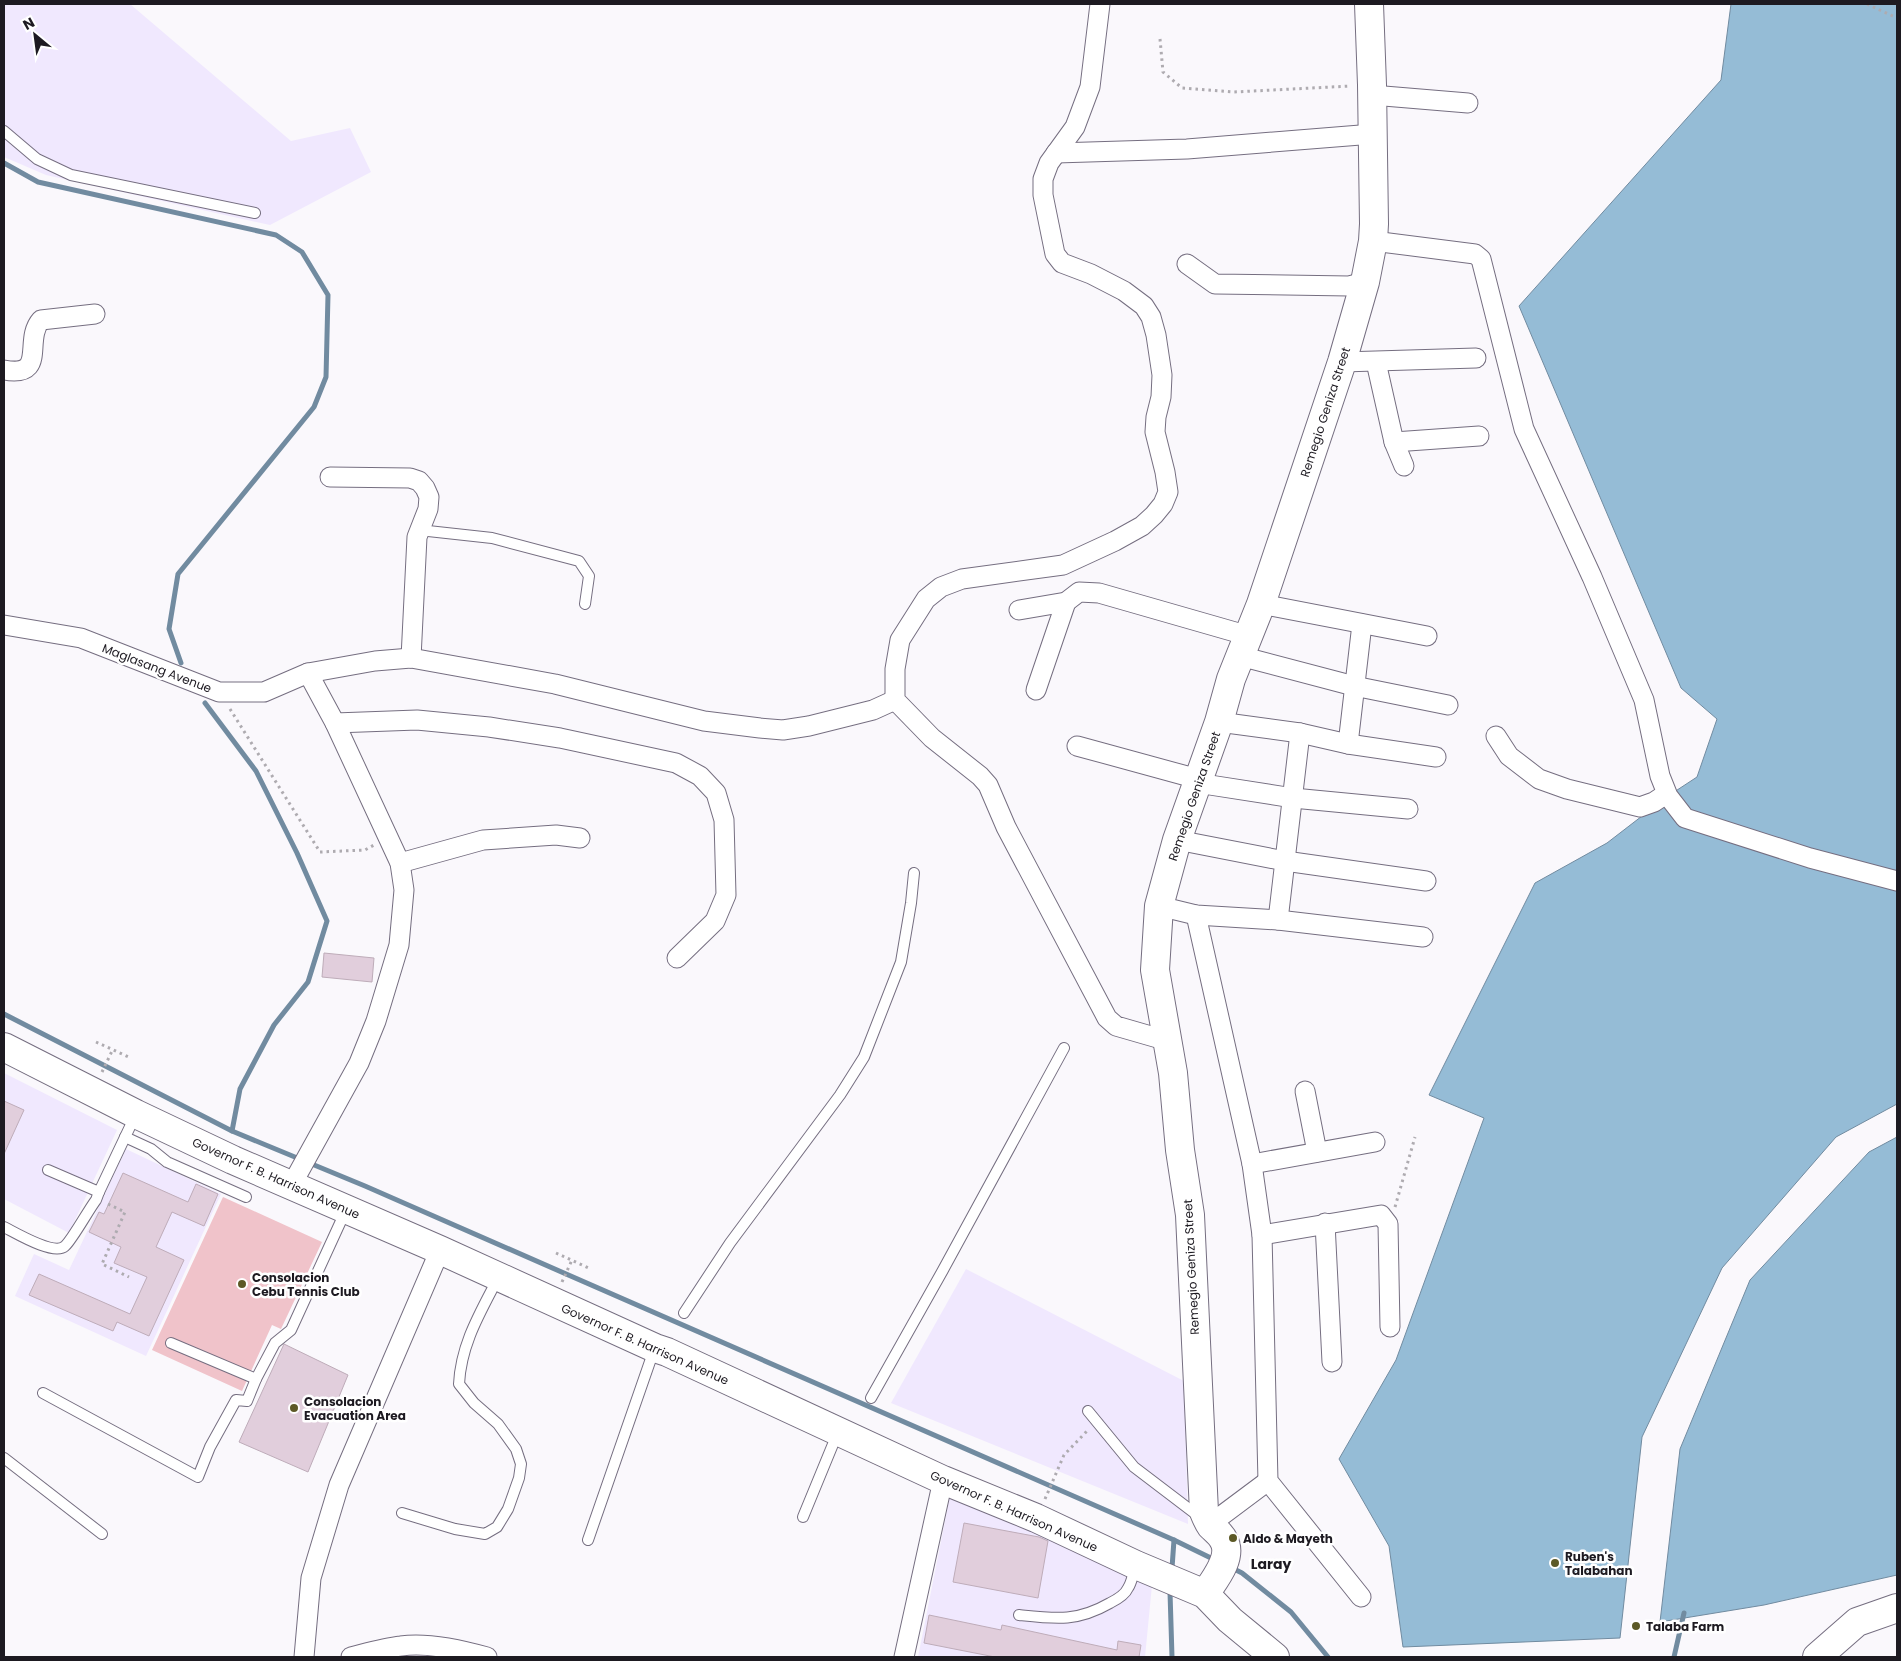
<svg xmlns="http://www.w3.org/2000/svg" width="1901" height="1661" viewBox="0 0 1901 1661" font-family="Poppins,sans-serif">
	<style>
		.built { fill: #f0e8fe }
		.green { fill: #f0c3ca }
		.water { fill: #95bcd6; stroke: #718ba0 }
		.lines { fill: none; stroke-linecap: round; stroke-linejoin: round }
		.stream { stroke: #718ba0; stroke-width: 5 }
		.building { fill: #e1cedc; stroke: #beacb9 }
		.lane-casing { stroke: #756e80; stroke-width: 12 }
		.street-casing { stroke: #756e80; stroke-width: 21 }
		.secondary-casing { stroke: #756e80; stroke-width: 30 }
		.path { stroke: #aeabb0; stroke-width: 3; stroke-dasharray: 2.5 4; stroke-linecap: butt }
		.lane { stroke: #fff; stroke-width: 10 }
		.street { stroke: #fff; stroke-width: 19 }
		.secondary { stroke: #fff; stroke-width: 28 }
		.poi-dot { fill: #5c5926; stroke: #fff; stroke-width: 2 }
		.labels { text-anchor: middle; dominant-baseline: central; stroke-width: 5; stroke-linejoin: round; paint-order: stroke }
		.street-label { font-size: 12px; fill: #1d1a21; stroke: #fff }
		.poi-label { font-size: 12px; font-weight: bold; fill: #1d1a21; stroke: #fff; text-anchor: start }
		.neighbourhood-label { font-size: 14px; font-weight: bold; fill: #1d1a21; stroke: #fff }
	</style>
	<rect width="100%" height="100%" fill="#faf8fc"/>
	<g class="built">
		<path d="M4 4H130L291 141 350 128 371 172 270 225 46 175 4 157Z"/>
		<path d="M4 1073 117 1130 69 1233 4 1199Z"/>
		<path d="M126 1149 221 1194 146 1356 15 1296 34 1254 69 1270Z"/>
		<path d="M966 1269 1184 1381 1188 1524 891 1403Z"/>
		<path d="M951 1491 1152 1585 1145 1657H918Z"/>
	</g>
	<path class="green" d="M223 1197 322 1242 281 1329 272 1325 242 1391 152 1350Z"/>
	<g class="water">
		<path d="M1731 4H1897V1104L1836 1137 1722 1268 1642 1437 1620 1638 1403 1647 1389 1546 1339 1459 1396 1360 1484 1118 1429 1095 1535 883 1607 843 1668 796 1697 777 1717 719 1681 688 1519 306 1721 80Z"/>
		<path d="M1897 1137V1575L1764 1605 1660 1622 1680 1449 1750 1280 1869 1152Z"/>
	</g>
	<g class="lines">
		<g class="stream">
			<path d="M4 163 38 182 276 235 302 252 328 295 326 377 314 407 178 574 169 629 181 663"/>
			<path d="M205 703 256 771 297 853 327 921 308 982 274 1025 240 1089 232 1131"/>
			<path d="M4 1014 232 1131 365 1186 1174 1540 1215 1560"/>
			<path d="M1230 1567 1242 1573 1291 1612 1328 1657"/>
			<path d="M1172 1568 1174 1540"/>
			<path d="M1170 1592 1172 1657"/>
			<path d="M1674 1657 1684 1613"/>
		</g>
	</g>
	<g class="building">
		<path d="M324 953 374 958 372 982 322 977Z"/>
		<path d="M4 1101 24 1110 4 1154Z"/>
		<path d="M123 1173 188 1202 196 1184 218 1194 204 1226 172 1212 156 1247 184 1260 149 1336 117 1322 113 1331 29 1295 39 1274 130 1314 147 1277 114 1263 121 1247 89 1232 99 1212 104 1214Z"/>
		<path d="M284 1344 348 1375 308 1472 239 1442Z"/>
		<path d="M964 1523 1039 1537 1048 1541 1038 1598 953 1582Z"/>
		<path d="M929 1615 1001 1630 1002 1625 1117 1650 1118 1641 1141 1645 1139 1657H995L924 1643Z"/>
	</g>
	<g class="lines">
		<g class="lane-casing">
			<g id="lane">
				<path d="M4 131 37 159 71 175 255 213"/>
				<path d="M419 530 492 538 579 561 589 576 585 604"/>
				<path d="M125 1137 151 1149 167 1162 246 1197"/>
				<path d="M48 1170 99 1192 136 1114"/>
				<path d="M4 1227C16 1233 54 1256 65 1246 72 1240 89 1209 96 1200L99 1192"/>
				<path d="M684 1313 730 1243 840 1095 864 1057 901 962 911 903 914 873"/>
				<path d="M171 1343 256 1379"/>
				<path d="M43 1393 198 1477 210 1447 236 1400 247 1401 256 1379 275 1343 291 1330 346 1210"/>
				<path d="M871 1398 943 1270 1064 1048"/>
				<path d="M1088 1411 1134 1467 1201 1518"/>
				<path d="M4 1458 102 1534"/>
				<path d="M402 1513 455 1529 485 1534 497 1527 508 1509 519 1478 521 1464 516 1449 498 1424 474 1403 459 1384C461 1344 480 1313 498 1278"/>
				<path d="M803 1517 838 1432"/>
				<path d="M588 1540 654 1350"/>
				<path d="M1019 1615C1056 1619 1077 1622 1110 1603 1116 1600 1125 1595 1128 1588 1132 1582 1133 1573 1136 1566"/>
			</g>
		</g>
		<g class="street-casing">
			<g id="street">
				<path d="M1100 4 1090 87 1075 127 1049 163 1043 179V195L1055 254 1062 263 1091 274 1124 291 1144 306 1151 317 1156 335 1162 375 1161 397 1156 417 1155 432 1165 472 1168 492 1163 504 1154 515 1142 526 1115 541 1063 565 962 579 941 587 926 599 900 640 895 669V700L932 738 980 776 988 785 1006 827 1107 1018 1116 1026 1168 1041"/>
				<path d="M1372 95 1468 103"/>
				<path d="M1056 153 1187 149 1373 134"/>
				<path d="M1373 241 1475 254 1481 259 1524 429 1592 577 1644 700 1660 776 1668 796 1685 818 1810 858 1897 881"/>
				<path d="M1187 264 1215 284 1349 286 1365 282"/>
				<path d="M1342 362 1476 358"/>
				<path d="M1376 362 1394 442 1404 466"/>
				<path d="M4 370C48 378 23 340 41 320L95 314"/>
				<path d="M1394 442 1479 436"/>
				<path d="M330 477 410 478 419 481 425 488 429 497 428 509 417 537 411 658"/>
				<path d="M1261 604 1427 636"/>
				<path d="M1019 610 1066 602 1079 592 1099 593 1249 636"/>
				<path d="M4 625 81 638 219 692H264L308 673 375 661 411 658 555 684 704 721 760 728 783 730 809 726 873 710 895 700"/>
				<path d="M1240 656 1354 686 1448 705"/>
				<path d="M1036 690 1066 602"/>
				<path d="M1219 722 1300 733 1348 744 1436 757"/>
				<path d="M335 723 417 720 489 727 560 738 676 763 700 776 716 793 724 820 726 895 715 921 677 958"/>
				<path d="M1496 736 1509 756 1539 779 1567 789 1640 807 1654 802 1666 794"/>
				<path d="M1348 744 1362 624"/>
				<path d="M1077 746 1198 779"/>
				<path d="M1197 783 1293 798 1408 809"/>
				<path d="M1177 840 1285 861 1426 881"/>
				<path d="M400 863 483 840 556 835 580 838"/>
				<path d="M1159 906 1196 915 1278 920 1423 937"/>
				<path d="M1196 915 1252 1164 1262 1235 1268 1481 1361 1597"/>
				<path d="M1278 920 1300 733"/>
				<path d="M1305 1091 1317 1152"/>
				<path d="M1252 1164 1375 1142"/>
				<path d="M291 1186 359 1063 376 1021 399 945 404 890 400 863 335 723 308 673"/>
				<path d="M1325 1223 1332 1362"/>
				<path d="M1262 1235 1381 1215 1388 1224 1390 1327"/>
				<path d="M1209 1525 1268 1481"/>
				<path d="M304 1657 311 1578 339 1485 440 1250"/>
				<path d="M351 1657C367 1653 384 1648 401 1646 427 1642 462 1650 487 1657"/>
				<path d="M904 1657 943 1480"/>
			</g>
		</g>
		<g class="secondary-casing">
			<g id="secondary">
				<path d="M4 1047 136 1114 233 1160 440 1250 655 1348 667 1352 943 1480 1036 1518 1136 1565 1205 1594 1230 1620 1275 1657"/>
				<path d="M1205 1594C1214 1580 1233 1558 1224 1541 1221 1534 1216 1531 1211 1526 1208 1522 1206 1517 1204 1512L1190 1215 1180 1150 1173 1073 1155 970 1159 906 1177 840 1219 722 1231 679 1261 604 1342 362 1365 282 1373 241 1374 224 1372 85 1369 4"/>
				<path d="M1817 1657 1857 1622 1897 1608"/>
			</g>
		</g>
		<g class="path">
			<path d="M1867 4 1897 18"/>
			<path d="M1160 39 1163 72 1182 88 1234 92 1351 86"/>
			<path d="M230 709 320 852 365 850 374 845"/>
			<path d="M96 1042 131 1058"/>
			<path d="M102 1072 113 1049"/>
			<path d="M108 1204 125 1212 102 1264 129 1277"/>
			<path d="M1395 1207 1415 1137"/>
			<path d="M556 1253 591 1269"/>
			<path d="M562 1282 572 1260"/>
			<path d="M1045 1499 1064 1455 1087 1431"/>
		</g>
		<use href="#lane" class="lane"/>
		<use href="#street" class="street"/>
		<use href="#secondary" class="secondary"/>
	</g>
	<g class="poi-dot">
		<circle cx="242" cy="1284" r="5"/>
		<circle cx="294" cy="1408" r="5"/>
		<circle cx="1233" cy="1538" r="5"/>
		<circle cx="1555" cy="1563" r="5"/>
		<circle cx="1636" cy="1626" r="5"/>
	</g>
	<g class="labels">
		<g class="street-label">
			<text transform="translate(1325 412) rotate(-72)">Remegio Geniza Street</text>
			<text transform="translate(157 668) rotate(21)">Maglasang Avenue</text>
			<text transform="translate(1194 796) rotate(-71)">Remegio Geniza Street</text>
			<text transform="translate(276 1178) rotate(24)">Governor F. B. Harrison Avenue</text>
			<text transform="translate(1191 1267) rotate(-93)">Remegio Geniza Street</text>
			<text transform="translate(645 1344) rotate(24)">Governor F. B. Harrison Avenue</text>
			<text transform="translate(1014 1511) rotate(24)">Governor F. B. Harrison Avenue</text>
		</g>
		<g class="poi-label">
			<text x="252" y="1277">Consolacion<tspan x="252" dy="14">Cebu Tennis Club</tspan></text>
			<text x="304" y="1401">Consolacion<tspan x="304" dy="14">Evacuation Area</tspan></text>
			<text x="1243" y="1538">Aldo &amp; Mayeth</text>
			<text x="1565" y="1556">Ruben's<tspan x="1565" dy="14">Talabahan</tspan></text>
			<text x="1646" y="1626">Talaba Farm</text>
		</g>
		<g class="neighbourhood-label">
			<text x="1271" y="1564">Laray</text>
		</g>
	</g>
	<rect width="1901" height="1661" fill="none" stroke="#1d1a21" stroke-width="10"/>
	<g transform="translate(35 35) rotate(331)" stroke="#ffffff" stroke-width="4" paint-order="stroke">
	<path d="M0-4L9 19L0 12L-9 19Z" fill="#1d1a21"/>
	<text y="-8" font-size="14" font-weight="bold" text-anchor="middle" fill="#1d1a21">N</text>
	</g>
</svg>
